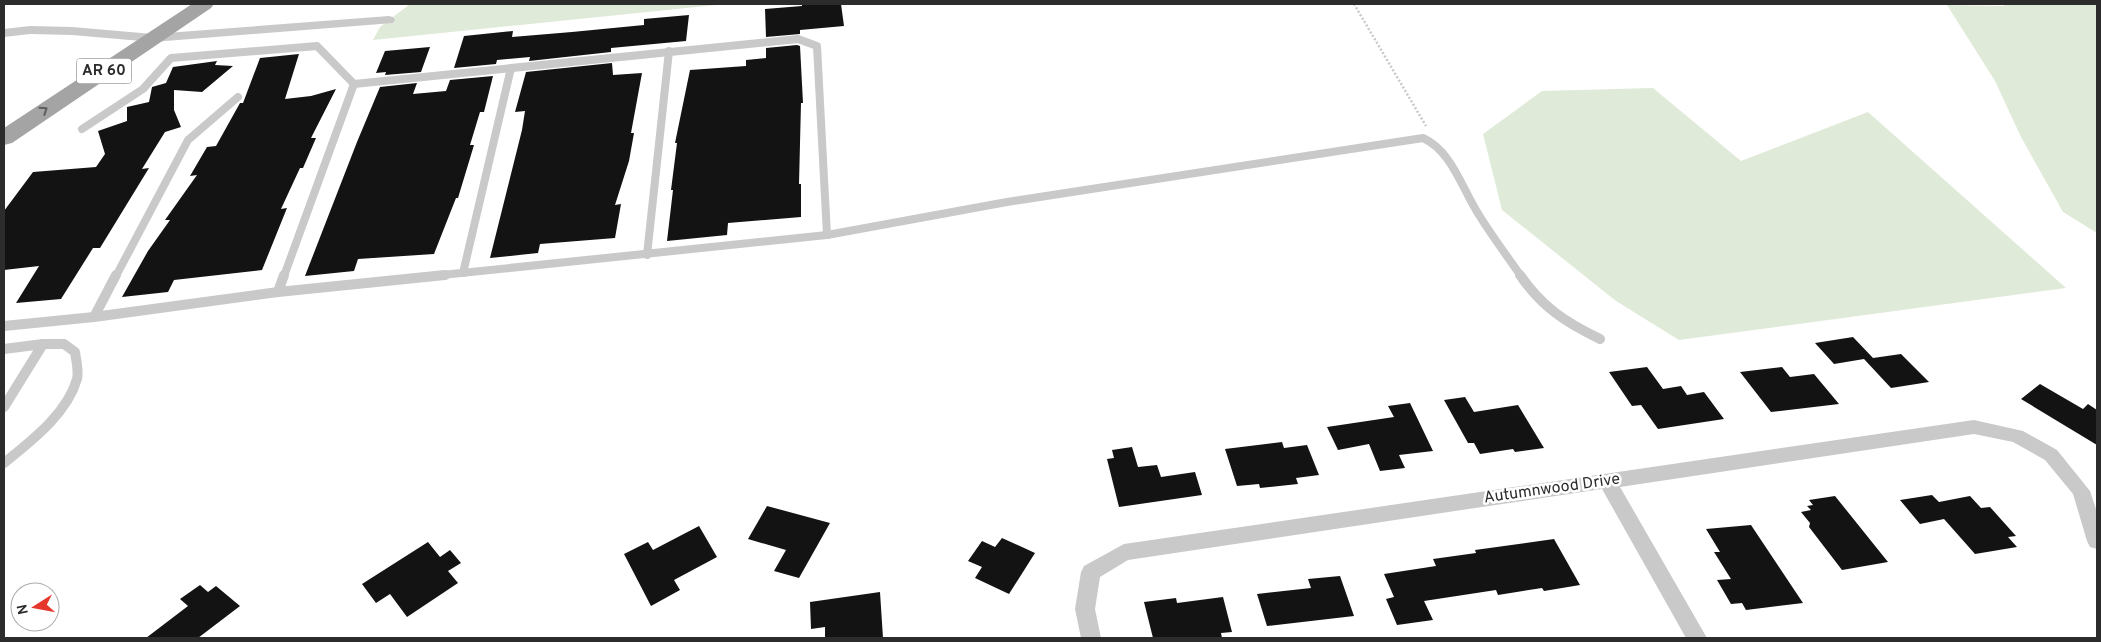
<svg xmlns="http://www.w3.org/2000/svg" width="2101" height="642" viewBox="0 0 2101 642" font-family="Overpass,sans-serif">
	<style>
		.green { fill: #e0ead9 }
		.building { fill: #131313 }
		.lines { fill: none; stroke-linecap: round; stroke-linejoin: round }
		.path { stroke: #c9c9c9; stroke-width: 2.5; stroke-dasharray: 2 2; stroke-linecap: butt }
		.service-far1 { stroke: #c9c9c9; stroke-width: 8 }
		.service { stroke: #c9c9c9; stroke-width: 10 }
		.minor { fill: #c9c9c9; fill-rule: evenodd }
		.primary { fill: #a4a4a4; fill-rule: evenodd }
		.oneway { stroke: #5c5c5c }
		.labels { text-anchor: middle; dominant-baseline: central; stroke-width: 5; stroke-linejoin: round; paint-order: stroke }
		.shield { fill: #fff; stroke: #6b6b6b; stroke-width: 1 }
		.shield-label { font-size: 15px; font-weight: bold; fill: #2c2c2c }
		.street-label { font-size: 16px; fill: #2c2c2c; stroke: #fff }
	</style>
	<rect width="100%" height="100%" fill="#fff"/>
	<g class="green">
		<path d="M410 4H726L373 40 380 27Z"/>
		<path d="M2005 4H2097V233L2063 212 2021 137 1995 81 1947 5 2004 6Z"/>
		<path d="M1653 88 1741 161 1868 112 2066 288 1679 340 1616 301 1502 210 1483 134 1542 91Z"/>
	</g>
	<g class="building">
		<path d="M802 4H841L844 26 800 30V34L766 37 765 9 802 6Z"/>
		<path d="M689 15 686 41 611 48V52L529 61 530 57 497 60 496 64 454 68 464 36 513 31 512 37 572 32 644 25V19Z"/>
		<path d="M797 45 800 46 803 103H801L799 184H801V217L728 223 727 235 667 241 673 190H671L677 143H675L690 70 746 66V60L766 58V48Z"/>
		<path d="M430 47 421 72 385 75 386 72 376 73 385 51Z"/>
		<path d="M299 54 285 99 311 96 336 89 311 138H316L303 168H300L281 209 287 208 262 270 174 280 168 292 122 297 148 251 170 220H165L197 175 190 176 207 147 216 146 240 103H243L260 58Z"/>
		<path d="M217 61 215 65 233 66 202 92 174 90V110L181 127 165 132 142 169 149 168 100 248H93L61 299 16 303 39 266 4 270V211L33 172 96 167 105 154 98 131 127 121V107L149 102 152 87 166 83 173 67Z"/>
		<path d="M612 63 613 75 642 73 631 133H634L629 161 615 205 621 204 615 238 540 244 538 253 490 258 522 130 525 111 515 112 526 72Z"/>
		<path d="M493 76 484 112H480L470 145H474L458 198H456L434 254 358 259 354 271 305 276 357 142 380 87 417 83 413 94 446 91 450 80Z"/>
		<path d="M1853 337 1873 358 1901 354 1929 382 1891 388 1864 359 1834 364 1815 343Z"/>
		<path d="M1647 367 1663 389 1681 386 1687 395 1704 392 1724 419 1658 429 1641 405 1632 406 1609 372Z"/>
		<path d="M1782 367 1790 377 1814 374 1839 404 1771 412 1740 372Z"/>
		<path d="M2040 384 2083 409 2088 404 2097 410V445L2021 399Z"/>
		<path d="M1465 397 1474 412 1518 405 1544 448 1515 452 1513 449 1480 454 1474 443H1468L1444 400Z"/>
		<path d="M1410 403 1433 451 1399 455 1405 468 1380 471 1369 444 1338 450 1327 427 1394 417 1388 406Z"/>
		<path d="M1282 442 1284 448 1307 445 1319 475 1296 478 1298 484 1260 488 1259 484 1237 486 1225 449Z"/>
		<path d="M1132 447 1138 467 1157 465 1161 477 1195 472 1202 495 1119 507 1107 459 1114 458 1112 450Z"/>
		<path d="M1932 495 1939 502 1970 496 1981 508 1990 507 2016 536 2008 537 2017 547 1975 554 1944 519 1920 524 1900 500Z"/>
		<path d="M1835 496 1888 562 1842 570 1809 527 1810 523 1801 512 1811 510 1807 506 1813 505 1809 500Z"/>
		<path d="M767 506 830 523 799 578 774 571 786 550 748 539Z"/>
		<path d="M1751 525 1803 603 1746 610 1742 603 1731 604 1717 580 1731 579 1714 552H1720L1706 529Z"/>
		<path d="M699 526 717 557 674 580 680 590 651 606 624 554 648 542 653 550Z"/>
		<path d="M1002 538 1035 553 1009 594 975 578 982 567 968 561 982 541 995 547Z"/>
		<path d="M1554 539 1580 585 1544 591 1542 588 1498 595 1496 590 1424 601 1433 620 1397 625 1386 599 1394 597 1384 574 1436 566 1433 559 1476 553 1475 550Z"/>
		<path d="M428 542 440 557 450 550 461 563 448 571 458 583 407 617 390 594 376 603 362 584Z"/>
		<path d="M1340 576 1354 616 1267 626 1257 594 1311 588 1308 579Z"/>
		<path d="M200 585 208 592 216 586 240 606 198 638H146L188 606 180 599Z"/>
		<path d="M880 592 883 638H825V627L811 629 810 602Z"/>
		<path d="M1223 597 1232 632 1221 633 1222 638H1153L1144 602 1176 598 1177 603Z"/>
	</g>
	<g class="lines">
		<path class="path" d="M1354 4 1426 126"/>
		<g class="service-far1">
			<path d="M354 84 798 39 817 46 827 235"/>
			<path d="M82 129 143 89 171 58 317 46 354 84 284 276"/>
			<path d="M647 255 669 51"/>
			<path d="M463 273 511 68"/>
			<path d="M116 276 188 140 238 97"/>
			<path d="M432 276 827 235 1007 202 1423 138C1452 151 1462 189 1479 215 1492 236 1507 256 1521 276"/>
		</g>
		<g class="service">
			<path d="M1520 275C1542 307 1565 322 1600 339"/>
			<path d="M278 292 284 275"/>
			<path d="M94 317 116 275"/>
			<path d="M4 326 94 317 278 292 445 275"/>
			<path d="M4 349 43 344H64L75 352C76 360 79 371 77 379 67 414 31 441 4 463"/>
			<path d="M4 407 43 344"/>
		</g>
		<g class="minor">
			<path d="M389 16 393 17 395 20 393 23 153 42 72 35 30 34 4 37V29L30 26 72 27 153 34Z"/>
			<path d="M1974 420 2023 431 2057 450 2090 491 2097 512V549L2090 547 2087 541 2073 494 2045 460 2013 442 1974 434 1620 487 1707 638H1686L1602 489 1128 560 1100 577 1095 609 1101 638H1081L1075 609 1081 572 1084 566 1124 544Z"/>
		</g>
		<path class="primary" d="M192 4H214L211 8 12 143 4 145V128Z"/>
	</g>
	<defs><path id="oneway-chevron" d="M-2-3.5L2.5 0L-2 3.5" fill="none" stroke-width="1.6" stroke-linecap="round" stroke-linejoin="round" transform="scale(1.25)"/></defs>
	<use class="oneway" href="#oneway-chevron" transform="translate(44 110) rotate(-34)"/>
	<g class="labels">
		<rect class="shield" x="76.5" y="58.5" width="55" height="25" rx="4"/>
		<g class="shield-label">
			<text x="104" y="71">AR 60</text>
		</g>
		<g class="street-label">
			<text transform="translate(1552 489) rotate(-8)">Autumnwood Drive</text>
		</g>
	</g>
	<rect width="2101" height="642" fill="none" stroke="#2c2c2c" stroke-width="10"/>
	<g transform="translate(35 607) rotate(259)"><circle r="24" fill="#ffffff" stroke="#ababab"/>
	<path d="M0-4L9 19L0 12L-9 19Z" fill="#e5372c"/>
	<text y="-8" font-size="14" font-weight="bold" text-anchor="middle" fill="#2c2c2c">N</text>
	</g>
</svg>
